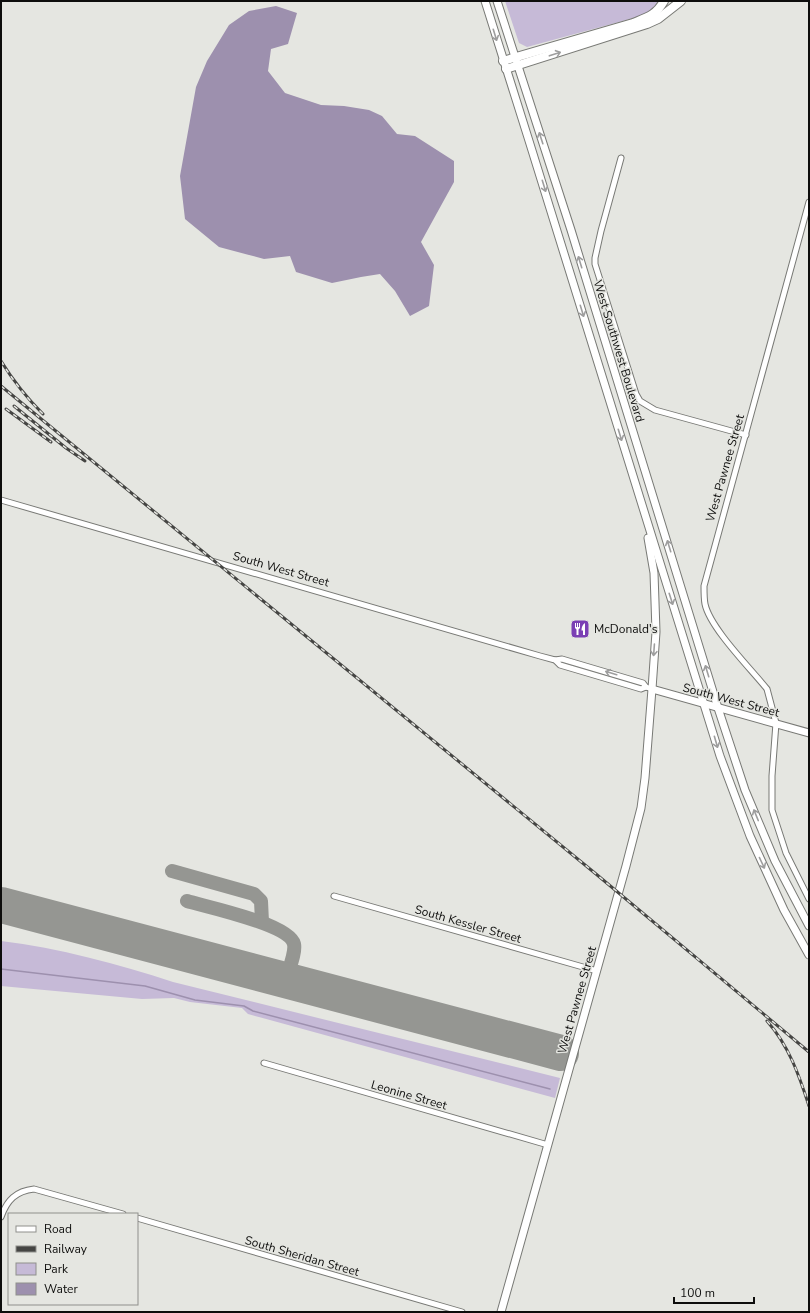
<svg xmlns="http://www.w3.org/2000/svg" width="810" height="1313" viewBox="0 0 810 1313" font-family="'Nunito Sans',sans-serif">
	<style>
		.green { fill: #c6bad7 }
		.water { fill: #9d90ae }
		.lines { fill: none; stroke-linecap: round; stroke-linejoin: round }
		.stream { stroke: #9d90ae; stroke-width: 1.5 }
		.taxiway { stroke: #959692; stroke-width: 14 }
		.runway { stroke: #959692; stroke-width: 36 }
		.minor-casing { stroke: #787975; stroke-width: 7 }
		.major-casing { stroke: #787975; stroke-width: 9 }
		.highway-casing { stroke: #787975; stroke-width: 10 }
		.minor { stroke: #fff; stroke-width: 5 }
		.major { stroke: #fff; stroke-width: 7 }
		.highway { stroke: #fff; stroke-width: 8 }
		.rail-casing { stroke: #454543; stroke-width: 3 }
		.rail { stroke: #e5e6e1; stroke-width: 1.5; stroke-dasharray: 4.5; stroke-linecap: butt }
		.oneway { stroke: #9e9e9e }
		.labels { text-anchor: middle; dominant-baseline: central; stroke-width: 3; stroke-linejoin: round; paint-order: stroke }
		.street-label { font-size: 12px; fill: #0d0d0c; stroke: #e5e6e1 }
		.poi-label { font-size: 12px; fill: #0d0d0c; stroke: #e5e6e1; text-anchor: start }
	</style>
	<rect width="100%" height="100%" fill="#e5e6e1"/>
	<g class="green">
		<path d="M505 1H659L655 8 641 16 527 47 519 43Z"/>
		<path d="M1 941C59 948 118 964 173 982L560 1078 555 1098 248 1014 242 1008 190 1002 174 998 142 999 1 986Z"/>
	</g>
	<path class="water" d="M276 6 297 13 288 44 271 49 268 71 285 93 321 105 344 106 369 110 382 116 397 134 415 136 454 161V182L421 242 434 265 429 306 410 316 395 291 380 274 361 277 332 283 296 272 290 256 264 259 219 247 185 219 180 176 196 87 207 61 229 25 249 11Z"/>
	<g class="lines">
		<path class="stream" d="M1 969 145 986 195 1000 244 1006 253 1011 550 1089"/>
		<g class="taxiway">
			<path d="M172 871 254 894 261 901 262 922"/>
			<path d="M187 901C207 907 289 924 294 944 296 953 288 971 286 980"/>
		</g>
		<path class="runway" d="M1 905 561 1053"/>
		<g class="minor-casing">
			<g id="minor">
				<path d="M621 158 601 231 595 258V264L636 394 640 401 655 410 746 435"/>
				<path d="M809 202 704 586C704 592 704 599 705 604 710 628 751 669 767 689L776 723 772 776V810L786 853 809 899"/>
				<path d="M1 500 540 656 555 660 560 665 631 686 641 689 646 687 652 689"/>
				<path d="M555 660 562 659 643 683 646 687"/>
				<path d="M334 896 597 971"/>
				<path d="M264 1063 548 1145"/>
				<path d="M1 1217C7 1200 16 1191 34 1189L123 1214"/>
				<path d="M137 1218 462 1312"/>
			</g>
		</g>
		<g class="major-casing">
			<g id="major">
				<path d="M485 1 530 144 720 756 750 836 784 910 809 955"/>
				<path d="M497 1 571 230 718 708 745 790 775 861 809 926"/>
				<path d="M652 689 809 733"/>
				<path d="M501 1312 626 866 641 808 645 778 652 689 656 632 655 602 654 573 648 538"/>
			</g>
		</g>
		<g class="highway-casing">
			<g id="highway">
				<path d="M503 61 633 23C648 17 656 15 664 1"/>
				<path d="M506 69 647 24 658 19 681 1"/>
			</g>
		</g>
		<use href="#minor" class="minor"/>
		<use href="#major" class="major"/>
		<use href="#highway" class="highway"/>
		<g class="rail-casing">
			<g id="rail">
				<path d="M1 361C14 382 25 396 43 414"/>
				<path d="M1 386 596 874 809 1052"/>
				<path d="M14 406 66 448 85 461"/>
				<path d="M6 409 51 442"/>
				<path d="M767 1021C789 1046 799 1075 809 1106"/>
			</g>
		</g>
		<use href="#rail" class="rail"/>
	</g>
	<defs><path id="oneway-shaft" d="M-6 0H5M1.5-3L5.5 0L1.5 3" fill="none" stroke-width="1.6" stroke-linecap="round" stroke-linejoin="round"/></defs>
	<g class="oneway">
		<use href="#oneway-shaft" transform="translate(495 35) rotate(73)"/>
		<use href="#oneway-shaft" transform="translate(555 54) rotate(-18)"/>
		<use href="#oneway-shaft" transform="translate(541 138) rotate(-108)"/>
		<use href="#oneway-shaft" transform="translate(544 186) rotate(73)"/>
		<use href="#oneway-shaft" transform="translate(580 262) rotate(-107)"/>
		<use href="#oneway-shaft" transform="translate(582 311) rotate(73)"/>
		<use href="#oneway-shaft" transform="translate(620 435) rotate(73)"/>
		<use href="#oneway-shaft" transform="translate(669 546) rotate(-107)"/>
		<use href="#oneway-shaft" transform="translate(671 599) rotate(72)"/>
		<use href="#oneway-shaft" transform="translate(654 650) rotate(94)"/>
		<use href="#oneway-shaft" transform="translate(707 671) rotate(-107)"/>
		<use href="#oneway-shaft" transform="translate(611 673) rotate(-163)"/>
		<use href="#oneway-shaft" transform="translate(716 742) rotate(74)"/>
		<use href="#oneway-shaft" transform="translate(756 815) rotate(-112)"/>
		<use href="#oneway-shaft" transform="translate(762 863) rotate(65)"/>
	</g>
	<defs>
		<g id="restaurant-square" transform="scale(1)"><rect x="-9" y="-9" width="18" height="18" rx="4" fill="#7b3fb4" stroke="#e5e6e1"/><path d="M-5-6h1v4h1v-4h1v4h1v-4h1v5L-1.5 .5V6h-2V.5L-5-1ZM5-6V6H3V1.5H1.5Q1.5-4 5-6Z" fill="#fff"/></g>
	</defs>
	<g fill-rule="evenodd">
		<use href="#restaurant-square" x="580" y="629"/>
	</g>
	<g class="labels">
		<g class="street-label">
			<text transform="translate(619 351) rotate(73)">West Southwest Boulevard</text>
			<text transform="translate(725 468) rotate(-74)">West Pawnee Street</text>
			<text transform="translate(281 569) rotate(16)">South West Street</text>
			<text transform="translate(731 700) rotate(15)">South West Street</text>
			<text transform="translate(468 924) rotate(16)">South Kessler Street</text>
			<text transform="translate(577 1000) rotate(-74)">West Pawnee Street</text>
			<text transform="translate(409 1095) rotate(16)">Leonine Street</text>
			<text transform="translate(302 1256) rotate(16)">South Sheridan Street</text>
		</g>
		<g class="poi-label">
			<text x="594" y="629">McDonald's</text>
		</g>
	</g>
	<rect width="810" height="1313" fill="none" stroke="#0d0d0c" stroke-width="4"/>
	<rect x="8" y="1213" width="130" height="92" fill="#e5e6e1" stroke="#8f8f8c"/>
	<rect x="16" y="1226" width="20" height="6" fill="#ffffff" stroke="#8f8f8c"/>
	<text x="44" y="1233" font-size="12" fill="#0d0d0c">Road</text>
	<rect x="16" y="1246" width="20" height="6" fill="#454543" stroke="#8f8f8c"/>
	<text x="44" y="1253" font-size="12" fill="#0d0d0c">Railway</text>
	<rect x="16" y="1263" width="20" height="12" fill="#c6bad7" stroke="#8f8f8c"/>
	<text x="44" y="1273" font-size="12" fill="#0d0d0c">Park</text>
	<rect x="16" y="1283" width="20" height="12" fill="#9d90ae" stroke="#8f8f8c"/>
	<text x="44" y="1293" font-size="12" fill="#0d0d0c">Water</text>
	<path d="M674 1297v6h80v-6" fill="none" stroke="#0d0d0c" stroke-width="2"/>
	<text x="680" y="1297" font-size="12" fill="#0d0d0c" stroke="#e5e6e1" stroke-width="3" paint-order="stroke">100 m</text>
</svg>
